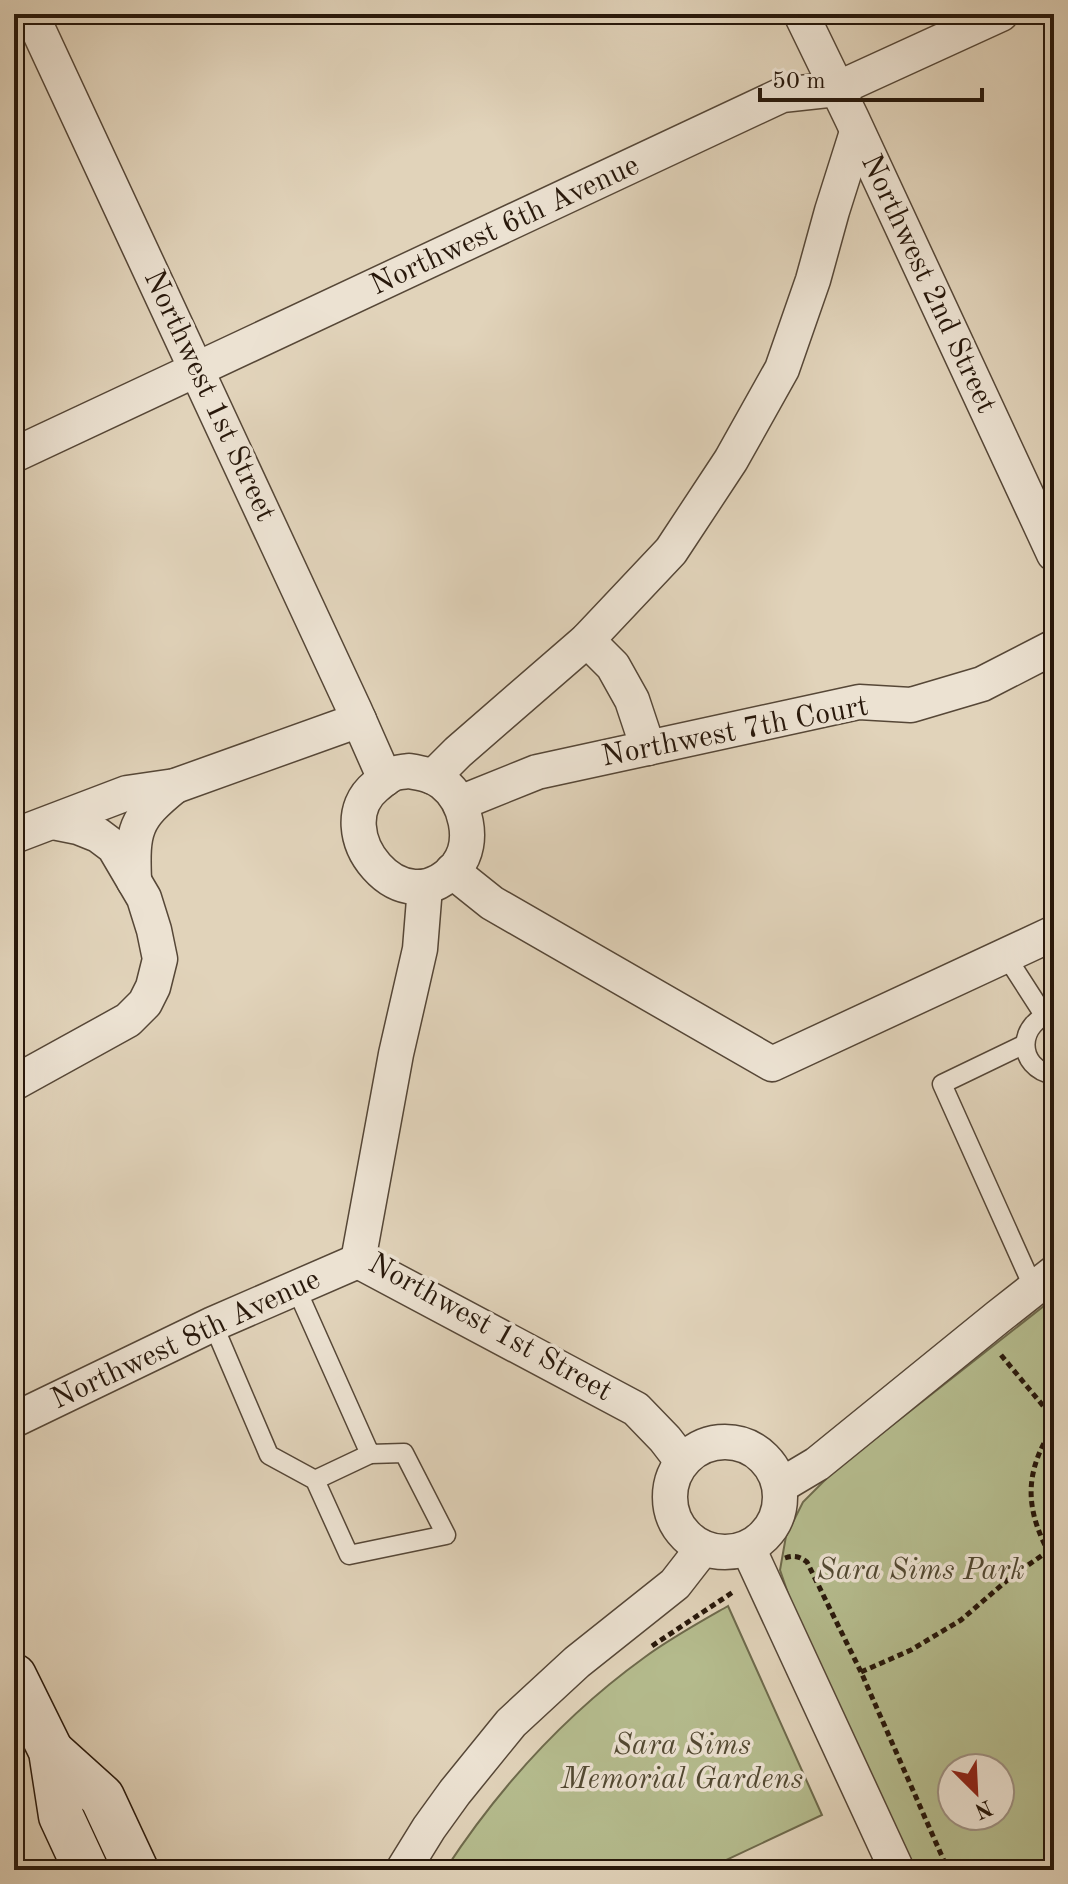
<svg xmlns="http://www.w3.org/2000/svg" width="1068" height="1884" viewBox="0 0 1068 1884" font-family="'Old Standard TT',serif">
	<style>
		.green { fill: #b5bc8e; stroke: #6e6a4c; stroke-width: 2; fill-rule: evenodd }
		.lines { fill: none; stroke-linecap: round; stroke-linejoin: round }
		.lane-casing { stroke: #564737; stroke-width: 21 }
		.street-casing { stroke: #564737; stroke-width: 37 }
		.secondary-casing { stroke: #28180b; stroke-width: 47 }
		.path { stroke: #28180b; stroke-width: 5; stroke-dasharray: 6 4; stroke-linecap: butt }
		.lane { stroke: #ece2d2; stroke-width: 18 }
		.street { stroke: #ece2d2; stroke-width: 34 }
		.secondary { stroke: #ece2d2; stroke-width: 44 }
		.labels { text-anchor: middle; dominant-baseline: central; stroke-width: 7; stroke-linejoin: round; paint-order: stroke }
		.street-label { font-size: 30px; fill: #28180b; stroke: #ece2d2 }
		.park-label { font-size: 30px; font-style: italic; fill: #524932; stroke: #ece2d2 }
	</style>
	<rect width="100%" height="100%" fill="#e1d3ba"/>
	<filter id="stains"><feTurbulence type="fractalNoise" baseFrequency=".0025" numOctaves="4"/><feColorMatrix values="0 0 0 0 .2 0 0 0 0 .09 0 0 0 0 .02 0 0 0 .5 -.17"/></filter>
	<radialGradient id="worn" r=".72"><stop offset=".6" stop-color="#630" stop-opacity="0"/><stop offset="1" stop-color="#630" stop-opacity=".3"/></radialGradient>
	<g class="green">
		<path d="M1054 1298V1870H914L792 1605 780 1570 786 1536 803 1502 834 1471ZM952 1768H1000V1816H952Z"/>
		<path d="M728 1606 822 1815 705 1870H445C498 1789 566 1714 645 1657 671 1638 700 1622 728 1606Z"/>
	</g>
	<g class="lines">
		<g class="lane-casing">
			<g id="lane">
				<path d="M1006 956 1044 1015"/>
				<path d="M1054 1013C1017 1021 1015 1068 1054 1075"/>
				<path d="M1025 1044 942 1084 1034 1289"/>
				<path d="M213 1324 269 1455 315 1480 349 1555 446 1535 404 1453 370 1454 296 1288"/>
				<path d="M315 1480 370 1454"/>
			</g>
		</g>
		<g class="street-casing">
			<g id="street">
				<path d="M31 14 355 711 385 779"/>
				<path d="M801 14 852 119 1054 554"/>
				<path d="M14 455 782 95 837 89 1001 14"/>
				<path d="M587 640 613 666 632 700 648 748"/>
				<path d="M409 771C421 773 433 775 443 783 466 801 476 842 457 866 403 931 323 829 376 786 381 782 386 777 391 775 396 772 403 772 409 771Z"/>
				<path d="M433 777 458 752 587 640 671 551 731 460 782 369 813 280 832 211 857 132"/>
				<path d="M460 803 537 772 859 702 911 705 982 684 1054 647"/>
				<path d="M14 836 127 793 175 786 359 720"/>
				<path d="M452 871 492 903 772 1064 1054 933"/>
				<path d="M134 881C132 830 134 819 175 786"/>
				<path d="M14 1083 128 1020 145 1003 153 987 160 959 154 930 144 898 114 847 98 835 78 827 53 822"/>
				<path d="M358 1261 636 1409 665 1439 682 1461"/>
				<path d="M358 1261 396 1054 420 949 425 887"/>
				<path d="M14 1420 213 1324 358 1261"/>
				<circle cx="725" cy="1497" r="55"/>
				<path d="M780 1486 817 1464 998 1317 1054 1273"/>
				<path d="M748 1548 897 1870"/>
				<path d="M403 1870 429 1828 455 1792 511 1723 577 1662 675 1584 703 1548"/>
			</g>
		</g>
		<g class="secondary-casing">
			<g id="secondary">
				<path d="M14 1676 51 1751 61 1816 86 1870"/>
				<path d="M51 1751 102 1797 136 1870"/>
			</g>
		</g>
		<g class="path">
			<path d="M1001 1355 1054 1419"/>
			<path d="M1054 1426C1022 1475 1025 1512 1054 1562"/>
			<path d="M785 1558C794 1555 799 1556 807 1562L861 1672 948 1870"/>
			<path d="M652 1646 733 1592"/>
			<path d="M861 1672 911 1650 961 1620 1011 1577 1054 1547"/>
		</g>
		<use href="#lane" class="lane"/>
		<use href="#street" class="street"/>
		<use href="#secondary" class="secondary"/>
	</g>
	<g class="labels">
		<g class="street-label">
			<text transform="translate(505 226) rotate(-25)">Northwest 6th Avenue</text>
			<text transform="translate(928 284) rotate(65)">Northwest 2nd Street</text>
			<text transform="translate(209 396) rotate(65)">Northwest 1st Street</text>
			<text transform="translate(735 732) rotate(-11)">Northwest 7th Court</text>
			<text transform="translate(490 1328) rotate(29)">Northwest 1st Street</text>
			<text transform="translate(186 1340) rotate(-25)">Northwest 8th Avenue</text>
		</g>
		<g class="park-label">
			<text x="921" y="1571">Sara Sims Park</text>
			<text x="682" y="1746">Sara Sims<tspan x="682" dy="34">Memorial Gardens</tspan></text>
		</g>
	</g>
	<rect width="1068" height="1884" fill="none" stroke="#e1d3ba" stroke-width="48"/>
	<rect x="16" y="16" width="1036" height="1852" fill="none" stroke="#28180b" stroke-width="4"/>
	<rect x="24" y="24" width="1020" height="1836" fill="none" stroke="#28180b" stroke-width="2"/>
	<g transform="translate(976 1792) rotate(156)"><circle r="38" fill="#ece2d2" stroke="#9e9182" stroke-width="2"/>
	<path d="M0-6L14 30L0 20L-14 30Z" fill="#8f2418"/>
	<text y="-12" font-size="22" font-weight="bold" text-anchor="middle" fill="#28180b">N</text>
	</g>
	<path d="M760 88v12h222v-12" fill="none" stroke="#28180b" stroke-width="4"/>
	<text x="772" y="88" font-size="24" fill="#28180b" stroke="#ece2d2" stroke-width="6" paint-order="stroke">50 m</text>
	<rect width="100%" height="100%" filter="url(#stains)"/>
	<rect width="100%" height="100%" fill="url(#worn)"/>
</svg>
